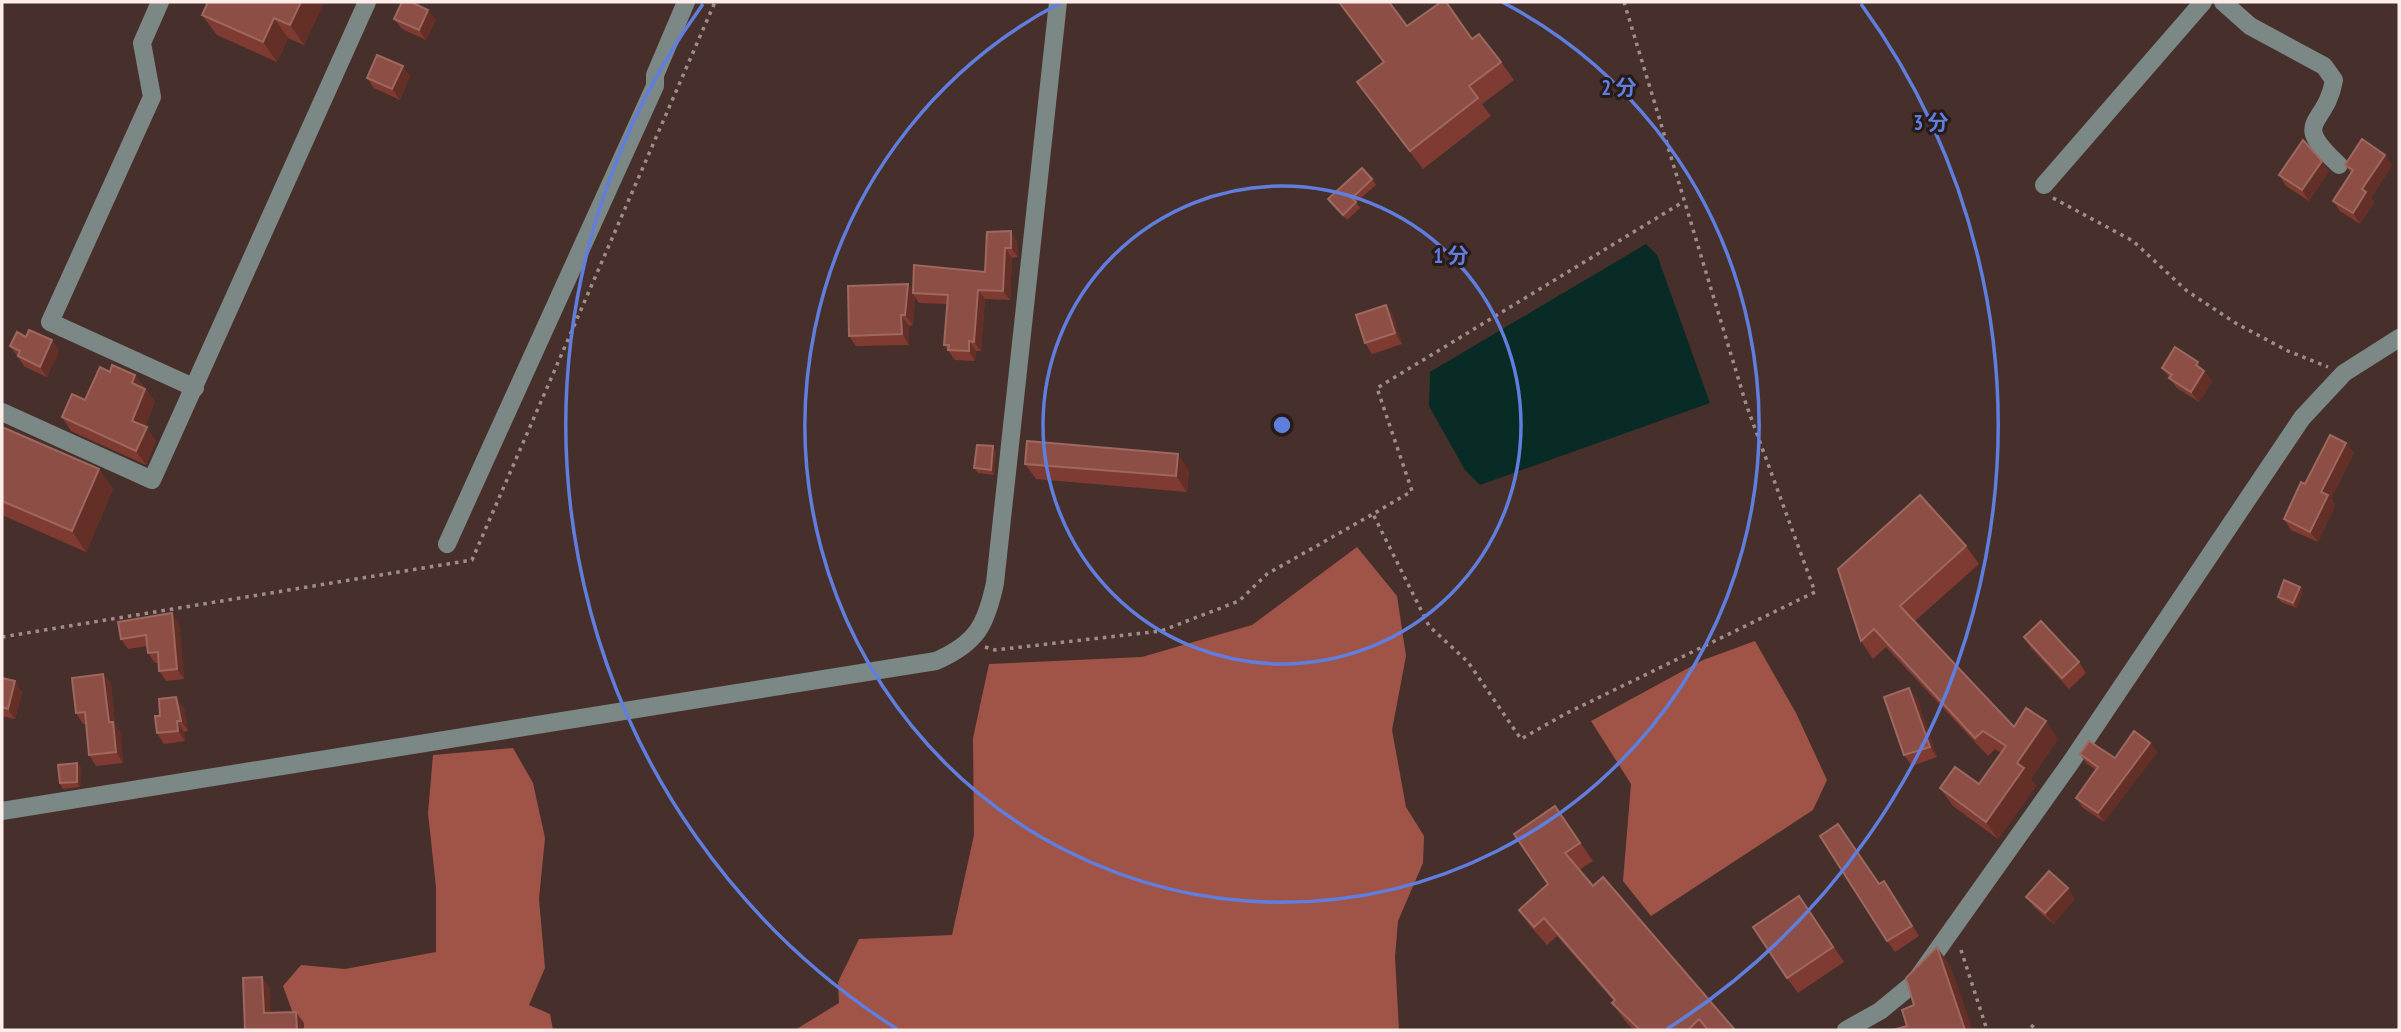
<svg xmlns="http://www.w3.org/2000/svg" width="2401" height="1032" viewBox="0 0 2401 1032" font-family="'PT Sans Narrow','Noto Sans JP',sans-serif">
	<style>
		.forest { fill: #a05447 }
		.water { fill: #082b25 }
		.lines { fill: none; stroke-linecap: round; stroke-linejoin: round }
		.path { stroke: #a08d8a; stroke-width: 3.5; stroke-dasharray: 3.5 5; stroke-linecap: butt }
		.minor { stroke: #7c8885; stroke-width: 18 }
		.wall { fill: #7f3b31 }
		.shaded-wall { fill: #632f27 }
		.building { fill: #8d4f45; stroke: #9e685f; stroke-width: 2 }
		.ring { fill: none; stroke: #607ede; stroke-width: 3.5 }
		.centre { fill: #607ede; stroke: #261b19; stroke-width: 3.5 }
		.ring-label { font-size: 21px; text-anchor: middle; font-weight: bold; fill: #607ede; stroke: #261b19; stroke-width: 6; stroke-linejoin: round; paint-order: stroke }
	</style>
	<rect width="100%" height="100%" fill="#47302c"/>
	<g class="forest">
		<path d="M1357 547 1397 596 1406 656 1392 730 1406 807 1424 836 1423 863 1398 921 1395 957 1399 1030H795L839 1003 838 982 859 939 952 935 974 835 973 738 989 664 1142 657 1252 625Z"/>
		<path d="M1755 641 1796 713 1827 780 1813 810 1651 916 1623 881 1631 784 1591 721 1703 660Z"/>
		<path d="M513 748 533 783 545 838 539 899 545 968 529 1005 550 1014 553 1030H299L283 986 301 965 345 969 436 952V887L428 813 433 755Z"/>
	</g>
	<path class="water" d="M1646 244 1657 255 1710 403 1480 485 1465 470 1429 406 1430 372Z"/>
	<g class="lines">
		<g class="path">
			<path d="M1624 2 1746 404 1815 592 1565 714 1521 739 1468 662 1429 626 1373 514 1412 491 1377 388 1683 202"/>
			<path d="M2053 198 2133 241 2187 291 2237 324 2288 351 2328 367"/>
			<path d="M2 637 472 560 715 2"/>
			<path d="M985 647 995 650 1161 631 1239 601 1267 574 1373 514"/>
			<path d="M1961 950 1987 1030"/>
			<path d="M2031 1025 2037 1030"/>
		</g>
		<g class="minor">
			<path d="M160 2 142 43 152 97 50 322 195 388"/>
			<path d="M2223 2 2250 26 2324 66 2334 80C2326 128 2289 119 2339 165"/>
			<path d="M2044 185 2203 2"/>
			<path d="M2 412 152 480 367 2"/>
			<path d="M447 544 655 86V75L686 2"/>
			<path d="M2 811 936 661C977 643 986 625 995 583L1058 2"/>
			<path d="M1846 1030 1880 1011 1914 983 2071 762 2302 418 2344 373 2399 338"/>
		</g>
	</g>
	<g class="wall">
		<path d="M324 2 304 45 288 38 277 62 217 35 202 15Z"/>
		<path d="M1338 2H1389L1407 26 1472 39 1501 62 1514 80 1482 104 1491 116 1423 169 1357 82 1383 62Z"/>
		<path d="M394 19 436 20 426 40 402 29Z"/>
		<path d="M410 76 400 100 374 88 367 78Z"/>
		<path d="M2345 165H2392L2371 198 2374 203 2360 224 2340 211 2333 201 2351 173Z"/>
		<path d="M2329 171 2309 201 2286 186 2279 175Z"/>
		<path d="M1372 179 1376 185 1356 202 1360 208 1347 220 1328 199Z"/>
		<path d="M987 232 1017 241 1018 257 1012 258 1010 300 985 299 981 351H976L975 361 955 360 944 345 947 304 919 303 915 297 913 325 909 326V345L856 346 849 336 908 284 913 291 985 272Z"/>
		<path d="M1386 305 1393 315 1402 344 1372 354 1365 343Z"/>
		<path d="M26 337 52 340 59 351 47 377 25 367 10 346Z"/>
		<path d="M2198 362 2212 382 2199 402 2177 388 2162 368Z"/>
		<path d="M110 372 135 375 155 402 145 426 156 441 146 465 71 431 62 417 85 400Z"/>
		<path d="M2 427 99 469 113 489 86 552 2 515Z"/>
		<path d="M2346 443 2354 453 2331 498 2335 505 2318 542 2291 530 2284 519 2305 484Z"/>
		<path d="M996 452 994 475 978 473 974 468Z"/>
		<path d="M1025 464 1189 470 1187 492 1036 479Z"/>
		<path d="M1966 546 1979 564 1915 621 2014 727 2058 739 2031 779 2036 786 1998 839 1953 806 1940 788 1979 784 2001 753 1995 749 1988 756 1886 647 1873 659 1861 641Z"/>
		<path d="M2300 587 2303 592 2297 608 2281 602 2278 597Z"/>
		<path d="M179 623 184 679 166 681 159 671V663H155L148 653 147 646 128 649 121 639Z"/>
		<path d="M2024 637 2079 662 2086 673 2069 689 2031 648Z"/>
		<path d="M103 674 111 684 115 725 120 732 123 763 96 766 89 755 86 724H83L76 713Z"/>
		<path d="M2 678 15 681 22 692 15 719 2 716Z"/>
		<path d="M1917 698 1937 757 1912 766 1904 755Z"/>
		<path d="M184 708 188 731 184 732 185 741 164 744 157 733 160 716Z"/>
		<path d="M2150 743 2157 752 2104 822 2082 807 2076 798 2096 770 2086 763 2080 754 2115 758Z"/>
		<path d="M77 763 81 768 80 787 63 789 60 783Z"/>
		<path d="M1555 806 1593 861 1579 870 1593 886 1735 1030H1634L1625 1021 1612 1003 1614 1001 1557 936 1547 945 1532 928 1519 910 1548 884Z"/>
		<path d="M1879 884 1891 892 1919 936 1895 952 1887 941Z"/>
		<path d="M2026 897 2075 899 2053 924 2034 907Z"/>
		<path d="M1810 911 1844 962 1798 993 1787 978Z"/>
	</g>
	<g class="shaded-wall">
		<path d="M301 2H324L304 45 290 25Z"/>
		<path d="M428 10 436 20 426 40 419 30Z"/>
		<path d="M274 18 288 38 277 62 263 42Z"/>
		<path d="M403 66 410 76 400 100 392 89Z"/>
		<path d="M2385 155 2392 165 2371 198 2374 203 2360 224 2353 213 2362 189Z"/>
		<path d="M2322 161 2329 171 2309 201 2302 190Z"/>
		<path d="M1011 231 1017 241 1018 257 1011 248Z"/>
		<path d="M1005 248 1012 258 1010 300 1003 291Z"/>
		<path d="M908 284 914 294 913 293 915 297 913 325 905 315Z"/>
		<path d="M978 290 985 299 981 351 974 342Z"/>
		<path d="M1386 305 1393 315 1402 344 1395 333Z"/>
		<path d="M901 315 909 326V345L902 334Z"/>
		<path d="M52 340 59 351 47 377 40 367Z"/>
		<path d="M969 341 976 351 975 361 969 351Z"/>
		<path d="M2198 362 2212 382 2199 402 2191 392 2196 365Z"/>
		<path d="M135 375 145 389 132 383Z"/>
		<path d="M145 389 155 402 142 434 132 421Z"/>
		<path d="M147 427 156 441 146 465 136 451Z"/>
		<path d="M2346 443 2354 453 2331 498 2335 505 2318 542 2310 532 2321 492Z"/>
		<path d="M993 446 996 452 994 475 991 470Z"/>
		<path d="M1178 454 1189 470 1187 492 1176 476Z"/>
		<path d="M99 469 113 489 86 552 72 531Z"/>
		<path d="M2300 587 2303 592 2297 608 2293 603Z"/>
		<path d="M172 613 179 623 184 679 177 669Z"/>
		<path d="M103 674 111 684 115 725 120 732 123 763 116 752 109 722Z"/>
		<path d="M15 681 22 692 15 719 8 709Z"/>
		<path d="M1909 688 1917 698 1937 757 1930 747Z"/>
		<path d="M176 697 184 708 188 731 181 721Z"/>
		<path d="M177 721 184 732 185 741 178 731Z"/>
		<path d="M2046 721 2058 739 2031 779 2036 786 1998 839 1986 822 2017 763Z"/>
		<path d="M2150 743 2157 752 2104 822 2098 813Z"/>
		<path d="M77 763 81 768 80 787 77 782Z"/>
		<path d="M2068 888 2075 899 2053 924 2045 913Z"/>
		<path d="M1937 947 1951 967 1973 1030H1965Z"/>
		<path d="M262 977 270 987 271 1024 264 1013Z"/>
		<path d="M296 1012 304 1023V1030H297Z"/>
	</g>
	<g class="building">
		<path d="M208 2H301L290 25 274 18 263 42 202 15Z"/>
		<path d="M402 2H411L428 10 419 30 394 19Z"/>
		<path d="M1339 2H1389L1407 26 1441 2H1446L1472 39 1479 34 1501 62 1469 86 1478 98 1410 151 1357 82 1384 62Z"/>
		<path d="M377 55 403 66 392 89 367 78Z"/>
		<path d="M2362 139 2385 155 2362 189 2366 192 2353 213 2333 201 2353 170 2345 165Z"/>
		<path d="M2303 140 2322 161 2302 190 2279 175Z"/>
		<path d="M1362 168 1372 179 1352 198 1356 202 1343 215 1328 199Z"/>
		<path d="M1011 231V248H1005L1003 291 978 290 974 342 969 341V351L948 350 949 345H944L948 295 913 293 914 265 985 272 987 232Z"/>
		<path d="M908 284 905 315H901L902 334 849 336 848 286Z"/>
		<path d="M1386 305 1395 333 1365 343 1356 315Z"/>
		<path d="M29 330 52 340 40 367 18 356 20 351 10 346 17 332 26 337Z"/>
		<path d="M2175 347 2198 362 2196 365 2204 371 2191 392 2169 378 2172 375 2162 368Z"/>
		<path d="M112 365 135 375 132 383 145 389 132 421 147 427 136 451 62 417 72 394 85 400 100 367 110 372Z"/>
		<path d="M2 427 99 469 72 531 2 501Z"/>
		<path d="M2330 435 2346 443 2321 492 2328 495 2310 532 2284 519 2301 482 2305 484Z"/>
		<path d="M1027 441 1178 454 1176 476 1025 464Z"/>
		<path d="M977 445 993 446 991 470 974 468Z"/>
		<path d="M1920 495 1966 546 1900 606 2014 727 2026 708 2046 721 2017 763 2024 768 1986 822 1940 788 1955 767 1979 784 2006 746 1983 731 1975 738 1874 629 1861 641 1838 569Z"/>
		<path d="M2284 580 2300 587 2293 603 2278 597Z"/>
		<path d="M172 613 177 669 159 671 158 652 148 653 146 635 121 639 118 622Z"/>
		<path d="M2041 621 2079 662 2062 678 2024 637Z"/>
		<path d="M103 674 109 722H113L116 752 89 755 85 712 76 713 72 678Z"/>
		<path d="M2 678 15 681 8 709 2 707Z"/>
		<path d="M1909 688 1930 747 1904 755 1884 697Z"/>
		<path d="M176 697 181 721H177L178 731 157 733 155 716H160L159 699Z"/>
		<path d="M2134 731 2150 743 2098 813 2076 798 2098 767 2080 754 2089 741 2115 758Z"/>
		<path d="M77 763V782L60 783 58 765Z"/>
		<path d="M1555 806 1580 843 1565 853 1593 886 1603 877 1735 1030H1708L1699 1019 1688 1030H1640L1612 1003 1615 1000 1544 918 1534 927 1519 910 1548 884 1514 834Z"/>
		<path d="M1838 824 1879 884 1884 881 1912 926 1887 941 1820 836Z"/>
		<path d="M2049 871 2068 888 2045 913 2026 897Z"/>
		<path d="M1799 896 1833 947 1787 978 1753 927Z"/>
		<path d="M1937 947 1965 1030H1893L1907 1026 1902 1010 1914 1005 1906 978Z"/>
		<path d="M262 977 264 1013 296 1012 297 1030H245L243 978Z"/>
	</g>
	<g class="ring">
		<circle cx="1282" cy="425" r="239"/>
		<path d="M1502 2A477 477 0 1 1 1062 2"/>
		<path d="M897 1029A716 716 0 0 1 703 4M1861 4A716 716 0 0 1 1667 1029"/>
	</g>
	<circle cx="1282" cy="425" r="10" class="centre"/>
	<g class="ring-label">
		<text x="1619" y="95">2 分</text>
		<text x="1931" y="130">3 分</text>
		<text x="1451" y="263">1 分</text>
	</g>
	<rect width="2401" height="1032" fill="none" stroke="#fdeeeb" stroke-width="7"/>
</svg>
